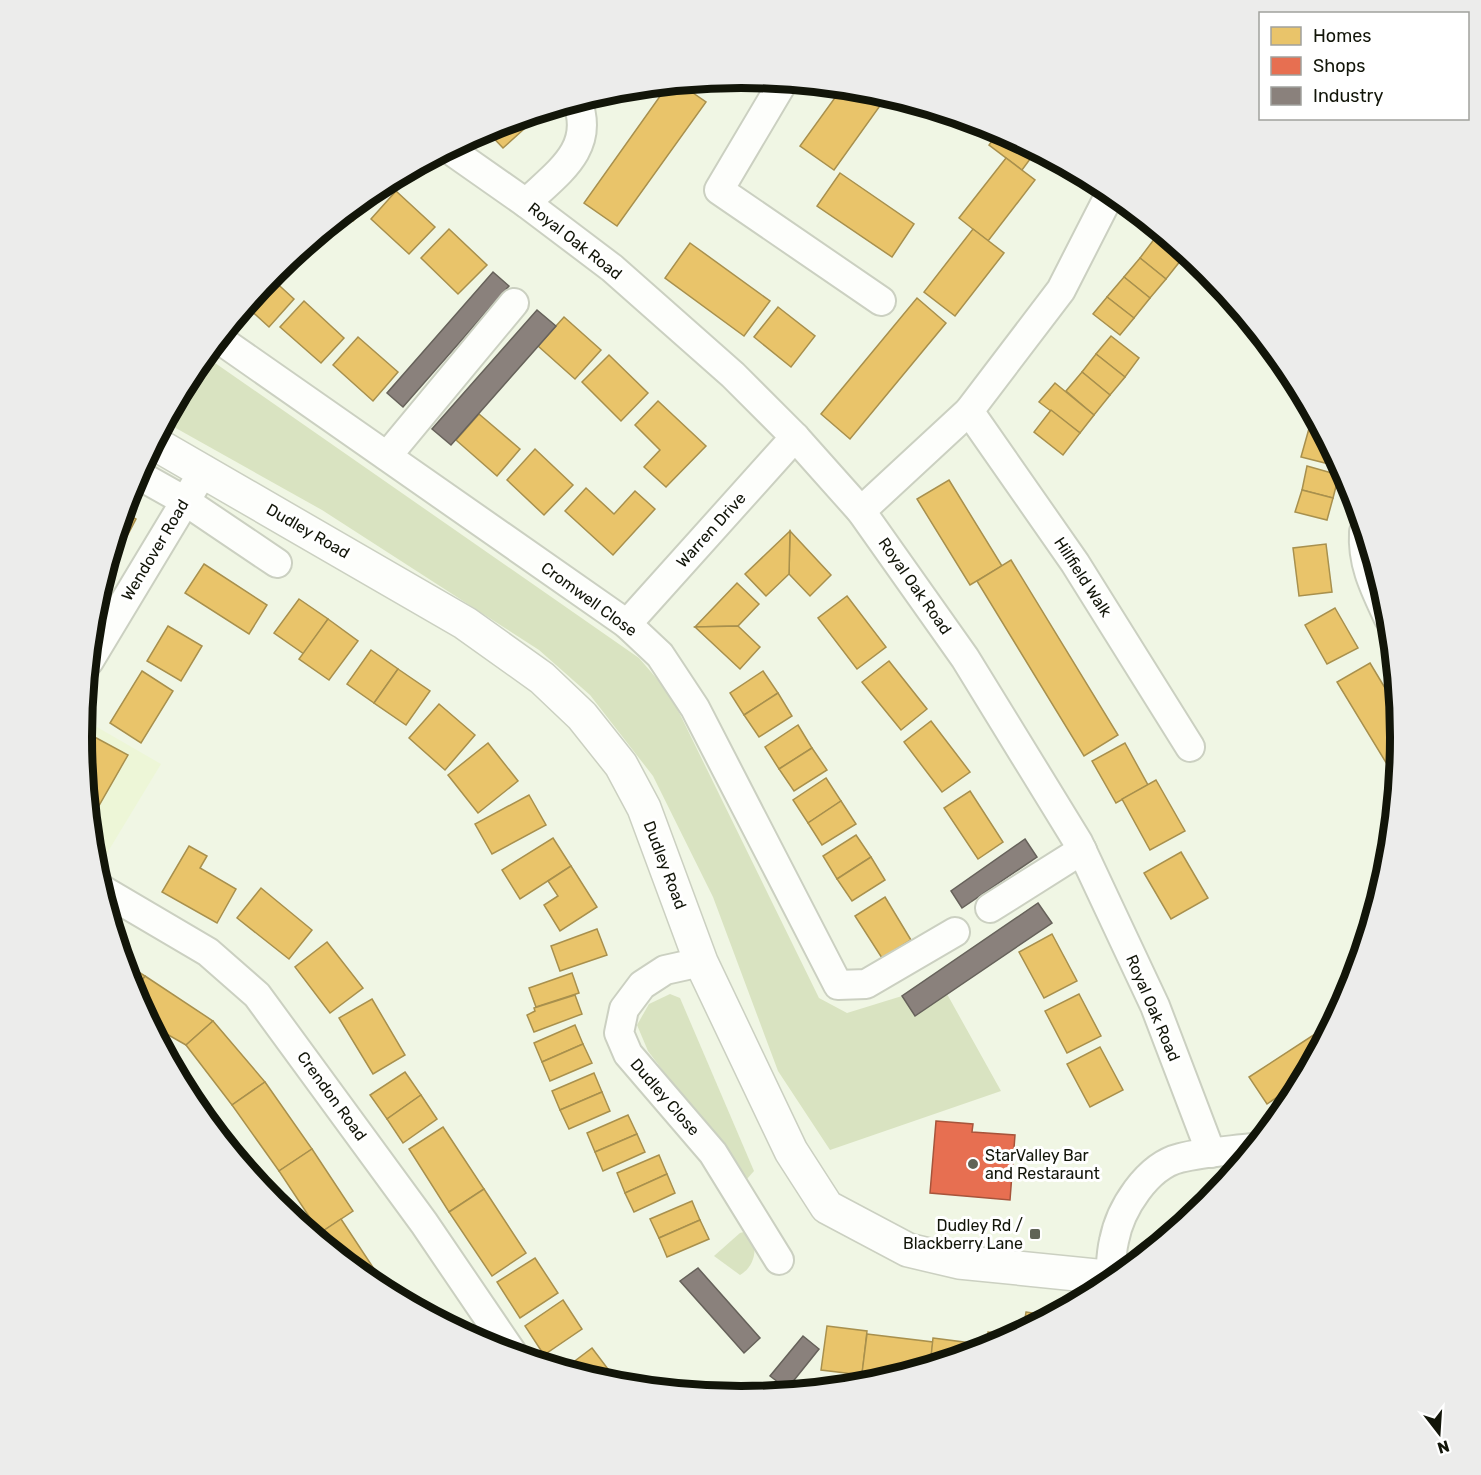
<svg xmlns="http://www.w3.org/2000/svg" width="1481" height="1475" viewBox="0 0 1481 1475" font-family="Rubik,sans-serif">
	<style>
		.built { fill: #edf6d7 }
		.green { fill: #d9e3c1 }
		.homes { fill: #e9c46a; stroke: #a8904d; stroke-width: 1.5 }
		.shops { fill: #e76f51; stroke: #a7543b; stroke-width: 1.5 }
		.industry { fill: #8a817c; stroke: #66615a; stroke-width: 1.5 }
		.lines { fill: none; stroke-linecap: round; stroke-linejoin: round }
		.minor-casing { stroke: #cbd0c1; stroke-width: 32 }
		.major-casing { stroke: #cbd0c1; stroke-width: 36 }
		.minor { stroke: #fdfefb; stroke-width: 28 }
		.major { stroke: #fdfefb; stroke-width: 33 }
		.poi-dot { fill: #606456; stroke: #fff; stroke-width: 2 }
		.labels { text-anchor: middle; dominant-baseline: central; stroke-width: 6; stroke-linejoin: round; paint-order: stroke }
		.street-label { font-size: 16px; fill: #121509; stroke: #fff }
		.poi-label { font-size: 16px; fill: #121509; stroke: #fff; text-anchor: start }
		.rim { fill: none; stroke: #121509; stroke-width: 8 }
	</style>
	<rect width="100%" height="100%" fill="#f0f6e4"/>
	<path class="built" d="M83 719 161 764 98 868 94 865 81 737Z"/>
	<g class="green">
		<path d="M205 356 639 658 670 694 819 998 847 1013 902 996 915 1015 947 994 1001 1091 830 1150 778 1071 713 897 653 776 590 695 539 650 322 510 165 422 192 371Z"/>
		<path d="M670 994 680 998 754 1171 746 1180 648 1051 637 1025 649 1004Z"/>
		<path d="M747 1231C760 1246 755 1266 740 1275L714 1256 740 1233Z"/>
	</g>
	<g class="homes">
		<path d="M680 84 706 102 617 226 584 203 668 85Z"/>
		<path d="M842 88 869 91 887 96 834 170 800 146Z"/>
		<path d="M530 116 534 120 503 148 486 130Z"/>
		<path d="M999 131 1036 151 1022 170 989 145Z"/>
		<path d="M1006 158 1035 180 988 241 959 218Z"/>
		<path d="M840 173 914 224 892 257 817 206Z"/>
		<path d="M376 188 381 192 353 221 345 213Z"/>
		<path d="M396 191 435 227 409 254 371 219Z"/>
		<path d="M449 229 487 265 458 294 421 258Z"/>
		<path d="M973 229 1004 253 955 316 924 292Z"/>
		<path d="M1155 238 1181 260 1166 279 1140 258Z"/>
		<path d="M690 243 770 301 744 336 665 278Z"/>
		<path d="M1140 258 1166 279 1150 298 1124 277Z"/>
		<path d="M270 277 294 299 269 327 246 306Z"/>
		<path d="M1124 277 1150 298 1134 318 1107 297Z"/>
		<path d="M1107 297 1134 318 1120 335 1093 314Z"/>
		<path d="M917 298 946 323 850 439 821 414Z"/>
		<path d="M304 301 344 338 321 363 280 327Z"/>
		<path d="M778 307 815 336 791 367 754 337Z"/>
		<path d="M564 317 601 350 575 379 538 346Z"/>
		<path d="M1111 336 1139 358 1125 377 1096 354Z"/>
		<path d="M358 337 398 372 373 401 333 365Z"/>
		<path d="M1096 354 1125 377 1110 395 1082 372Z"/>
		<path d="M609 355 648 393 621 421 582 382Z"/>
		<path d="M1082 372 1110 395 1094 415 1066 391Z"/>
		<path d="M1055 383 1094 415 1080 433 1039 402Z"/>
		<path d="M658 401 706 446 666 487 644 467 660 450 635 425Z"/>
		<path d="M1051 410 1080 433 1063 455 1034 432Z"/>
		<path d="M479 414 520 449 497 476 456 440Z"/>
		<path d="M1310 425 1319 427 1335 458 1333 465 1301 457Z"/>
		<path d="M535 449 573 485 544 515 507 480Z"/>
		<path d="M1307 466 1339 475 1333 498 1302 490Z"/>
		<path d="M949 480 1002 566 970 585 917 499Z"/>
		<path d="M586 488 614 514 635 491 655 509 613 555 565 511Z"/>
		<path d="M1302 490 1333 498 1327 520 1295 512Z"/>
		<path d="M123 512 136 519 115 559 110 556Z"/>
		<path d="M790 531 831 575 810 596 789 574Z"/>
		<path d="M790 531 789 574 766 596 745 574Z"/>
		<path d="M1326 544 1332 592 1299 596 1293 548Z"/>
		<path d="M1011 560 1118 735 1084 756 977 581Z"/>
		<path d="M204 564 267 605 249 634 185 593Z"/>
		<path d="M737 583 759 604 738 626 695 627Z"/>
		<path d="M847 596 886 647 857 669 818 618Z"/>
		<path d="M299 599 328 619 304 654 274 633Z"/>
		<path d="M1335 608 1358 648 1327 664 1305 625Z"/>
		<path d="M328 619 358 641 329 680 299 659Z"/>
		<path d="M168 626 202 646 181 681 147 661Z"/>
		<path d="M738 626 760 647 740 669 695 627Z"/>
		<path d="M371 650 398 669 374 703 347 684Z"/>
		<path d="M889 661 927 709 901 730 862 682Z"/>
		<path d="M1370 663 1397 708 1400 738 1396 779 1337 682Z"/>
		<path d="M398 669 430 691 406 725 374 703Z"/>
		<path d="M142 671 173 691 141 743 110 723Z"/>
		<path d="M763 671 778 693 744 715 730 693Z"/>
		<path d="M778 693 792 716 759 737 744 715Z"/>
		<path d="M439 704 475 735 445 770 409 738Z"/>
		<path d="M931 721 970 772 942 792 904 742Z"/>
		<path d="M798 725 812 748 779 769 765 747Z"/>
		<path d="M89 734 128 755 89 823 82 747Z"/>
		<path d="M488 743 518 781 478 813 448 775Z"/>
		<path d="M1125 743 1148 785 1116 803 1092 761Z"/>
		<path d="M812 748 827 770 794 791 779 769Z"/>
		<path d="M826 778 841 801 808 823 793 800Z"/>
		<path d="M1156 780 1185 831 1150 850 1122 799Z"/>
		<path d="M970 791 1003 842 978 859 944 808Z"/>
		<path d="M529 795 546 825 492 854 475 824Z"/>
		<path d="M841 801 856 824 822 845 808 823Z"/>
		<path d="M856 835 871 857 837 879 823 856Z"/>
		<path d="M553 838 571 866 520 899 502 870Z"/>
		<path d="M189 846 207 856 200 868 236 889 217 923 162 892Z"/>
		<path d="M1181 852 1208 898 1171 919 1144 873Z"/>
		<path d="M871 857 885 880 852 901 837 879Z"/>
		<path d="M571 866 597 907 560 931 544 905 558 896 548 881Z"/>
		<path d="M261 888 312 930 289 959 237 918Z"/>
		<path d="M885 897 911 940 882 958 855 916Z"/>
		<path d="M597 929 607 955 560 971 551 946Z"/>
		<path d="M1052 934 1077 981 1044 998 1019 952Z"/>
		<path d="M327 942 363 988 330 1013 295 967Z"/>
		<path d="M123 962 145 976 133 994 131 990Z"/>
		<path d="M572 973 579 993 536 1007 529 988Z"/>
		<path d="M145 976 213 1021 186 1045 149 1024 133 994Z"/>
		<path d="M1079 994 1101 1036 1067 1053 1045 1011Z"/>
		<path d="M575 995 582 1014 534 1032 527 1015 535 1011 534 1008Z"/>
		<path d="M372 999 405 1055 373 1074 339 1018Z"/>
		<path d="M213 1021 265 1082 232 1105 186 1045Z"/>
		<path d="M1332 1023 1300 1082 1267 1104 1249 1077Z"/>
		<path d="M575 1025 583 1044 542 1062 534 1043Z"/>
		<path d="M583 1044 592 1063 550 1081 542 1062Z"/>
		<path d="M1100 1047 1123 1090 1090 1107 1067 1064Z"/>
		<path d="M405 1072 421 1095 387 1119 370 1095Z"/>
		<path d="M594 1073 602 1092 560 1110 552 1091Z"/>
		<path d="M265 1082 312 1149 279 1171 232 1105Z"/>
		<path d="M602 1092 610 1111 569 1129 560 1110Z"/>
		<path d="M421 1095 437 1119 403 1143 387 1119Z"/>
		<path d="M628 1115 637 1134 595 1152 587 1133Z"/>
		<path d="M443 1127 484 1189 449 1212 409 1149Z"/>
		<path d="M637 1134 645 1152 603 1171 595 1152Z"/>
		<path d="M312 1149 353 1211 320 1233 279 1171Z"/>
		<path d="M659 1155 667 1174 625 1193 617 1173Z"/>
		<path d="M667 1174 675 1193 634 1212 625 1193Z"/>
		<path d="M484 1189 526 1253 492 1276 449 1212Z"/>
		<path d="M692 1201 700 1220 659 1238 650 1219Z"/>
		<path d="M1187 1208 1201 1209 1185 1222Z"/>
		<path d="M341 1219 384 1284 378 1288 314 1237Z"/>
		<path d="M700 1220 709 1239 667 1257 659 1238Z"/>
		<path d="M535 1258 558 1293 520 1318 497 1282Z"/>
		<path d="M384 1284 392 1295 378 1288Z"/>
		<path d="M563 1300 582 1329 544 1355 525 1326Z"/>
		<path d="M1026 1312 1051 1316 1023 1331Z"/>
		<path d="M827 1326 867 1331 862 1375 821 1370Z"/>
		<path d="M988 1332 1015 1335 987 1349Z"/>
		<path d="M867 1334 933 1342 930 1366 876 1382 861 1381Z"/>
		<path d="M933 1338 979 1344 978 1351 930 1366Z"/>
		<path d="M592 1348 608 1369 595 1379 563 1370Z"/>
		<path d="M608 1369 620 1385 595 1379Z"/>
	</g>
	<path class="shops" d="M936 1121 973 1124 972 1132 1015 1135 1010 1200 930 1193Z"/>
	<g class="industry">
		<path d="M493 272 509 286 403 407 387 393Z"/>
		<path d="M537 310 556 326 451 445 432 429Z"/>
		<path d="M1025 839 1037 857 962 908 951 891Z"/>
		<path d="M1038 903 1052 923 915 1016 902 996Z"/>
		<path d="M698 1268 760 1338 744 1353 680 1281Z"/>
		<path d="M803 1336 819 1349 787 1389 770 1376Z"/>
	</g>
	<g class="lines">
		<g class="minor-casing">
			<g id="minor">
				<path d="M783 82 719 190 881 301"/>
				<path d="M449 149 526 203 612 268 733 375 795 437 861 511 965 658 1078 842 1155 1006 1211 1153"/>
				<path d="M526 203C557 173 596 149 577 101"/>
				<path d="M219 339 627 624 660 655 695 708 838 985 866 984 955 932"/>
				<path d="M969 411 1075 563 1190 747"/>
				<path d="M387 456 514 303"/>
				<path d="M137 474 185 501 277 563"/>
				<path d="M861 511 969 411 1061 290 1111 192"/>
				<path d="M1364 532C1362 564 1375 589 1388 617"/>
				<path d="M627 624 795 437"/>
				<path d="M89 661 204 470"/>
				<path d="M101 889 208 952 257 995 424 1223 513 1354"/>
				<path d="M990 908 1082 850"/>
				<path d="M701 962 665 970 642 985 624 1009 619 1033 628 1054 713 1153 779 1260"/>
				<path d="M1110 1278C1111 1266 1111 1253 1114 1241 1120 1209 1147 1166 1180 1158 1203 1152 1229 1151 1253 1148"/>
			</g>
		</g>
		<g class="major-casing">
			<path id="major" d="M154 443 465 623 542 678 582 716 621 765 644 808 701 962 791 1151 827 1207 908 1250 959 1262 1116 1278"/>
		</g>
		<use href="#minor" class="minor"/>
		<use href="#major" class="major"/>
	</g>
	<g class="poi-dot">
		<circle cx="973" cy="1164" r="6"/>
		<rect x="1029" y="1228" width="12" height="12" rx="3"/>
	</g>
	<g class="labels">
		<g class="street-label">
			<text transform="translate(575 241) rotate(38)">Royal Oak Road</text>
			<text transform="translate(711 530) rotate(-48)">Warren Drive</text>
			<text transform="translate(308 531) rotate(30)">Dudley Road</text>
			<text transform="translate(155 550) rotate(-59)">Wendover Road</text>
			<text transform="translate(1083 577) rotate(57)">Hillfield Walk</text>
			<text transform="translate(915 586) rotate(55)">Royal Oak Road</text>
			<text transform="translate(589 599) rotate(36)">Cromwell Close</text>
			<text transform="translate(665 865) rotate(69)">Dudley Road</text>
			<text transform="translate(1153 1008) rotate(67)">Royal Oak Road</text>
			<text transform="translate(332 1096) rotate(54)">Crendon Road</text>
			<text transform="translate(665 1097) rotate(49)">Dudley Close</text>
		</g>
		<g class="poi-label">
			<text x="985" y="1155">StarValley Bar<tspan x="985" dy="18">and Restaraunt</tspan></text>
			<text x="1023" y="1225" text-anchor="end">Dudley Rd /<tspan x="1023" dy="18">Blackberry Lane</tspan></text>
		</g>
	</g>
	<path d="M0 0H1481V1475H0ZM92 737a649 649 0 1 1 1298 0a649 649 0 1 1-1298 0Z" fill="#ececeb" fill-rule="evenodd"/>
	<path class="rim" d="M92 737a649 649 0 1 1 1298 0a649 649 0 1 1-1298 0Z"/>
	<rect x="1259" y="12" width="210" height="108" fill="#ffffff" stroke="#a0a19d" stroke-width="1.5"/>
	<rect x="1271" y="27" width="30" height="18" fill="#e9c46a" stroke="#a0a19d" stroke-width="1.5"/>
	<text x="1313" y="42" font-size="18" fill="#121509">Homes</text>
	<rect x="1271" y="57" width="30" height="18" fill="#e76f51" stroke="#a0a19d" stroke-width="1.5"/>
	<text x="1313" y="72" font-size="18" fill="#121509">Shops</text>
	<rect x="1271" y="87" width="30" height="18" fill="#8a817c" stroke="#a0a19d" stroke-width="1.5"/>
	<text x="1313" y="102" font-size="18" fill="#121509">Industry</text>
	<g transform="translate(1439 1433) rotate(163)" stroke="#ffffff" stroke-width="4.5" paint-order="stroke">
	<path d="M0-4.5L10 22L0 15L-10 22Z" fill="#121509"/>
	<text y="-9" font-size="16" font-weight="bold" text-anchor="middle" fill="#121509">N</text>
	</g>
</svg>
